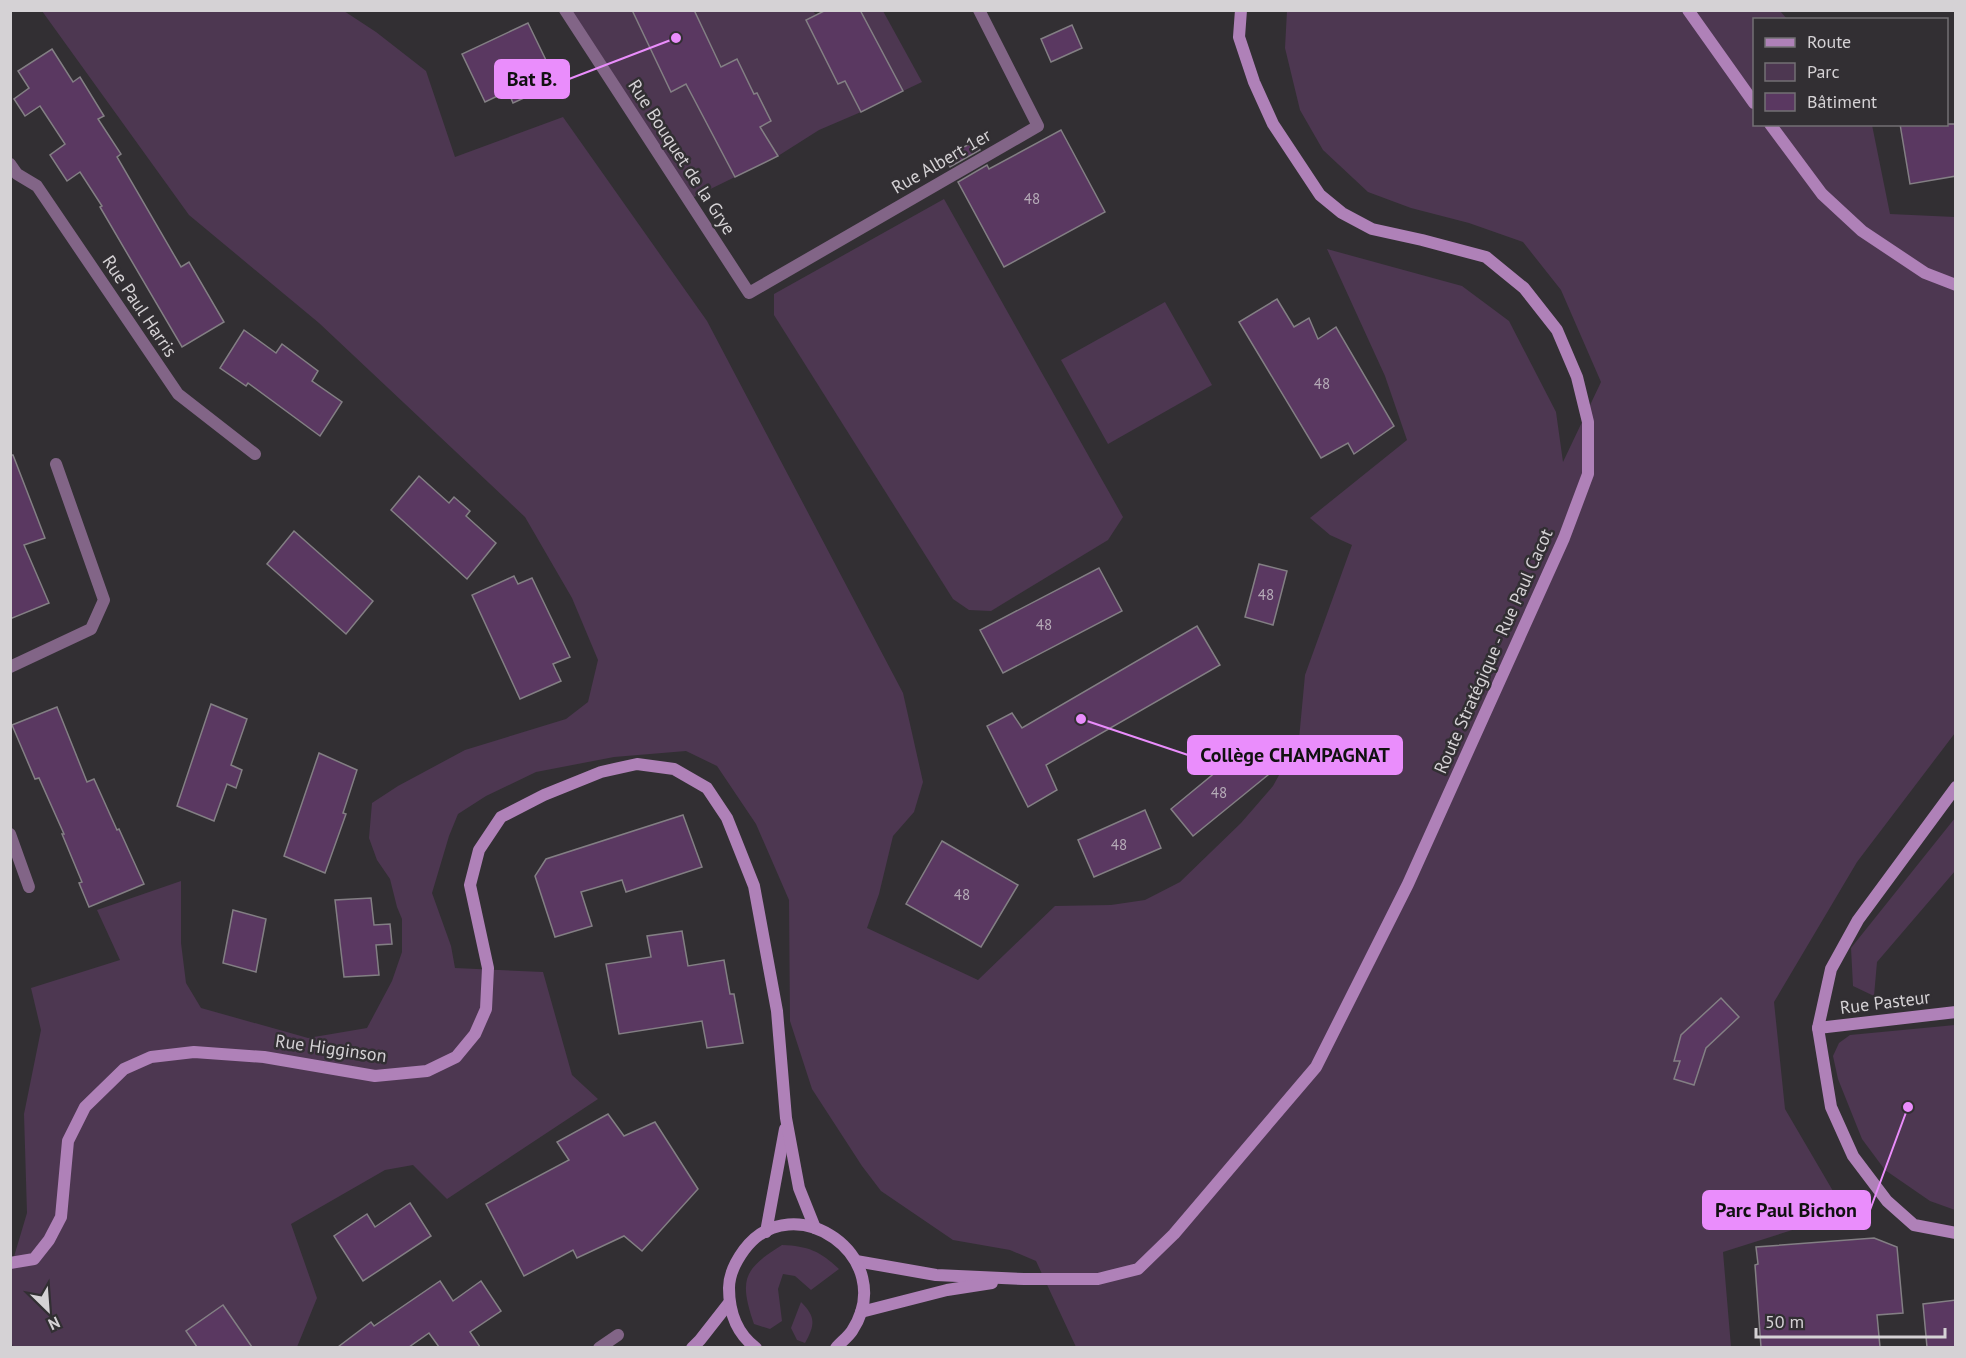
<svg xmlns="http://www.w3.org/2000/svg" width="1966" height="1358" viewBox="0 0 1966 1358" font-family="'PT Sans',sans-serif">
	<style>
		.green { fill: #4d3751 }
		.building { fill: #5a3861; stroke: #837f84; stroke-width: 1.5 }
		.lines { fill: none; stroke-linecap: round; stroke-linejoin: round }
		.street { stroke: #826587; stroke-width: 12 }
		.secondary { stroke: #af81b8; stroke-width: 12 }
		.labels { text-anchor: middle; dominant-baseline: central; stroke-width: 5; stroke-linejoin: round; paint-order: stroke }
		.number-label { font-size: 15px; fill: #b6acb8 }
		.street-label { font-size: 18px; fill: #d5d2d5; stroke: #322f33 }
		.leader { fill: none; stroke: #ea8dfc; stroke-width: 2 }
		.callout-dot { fill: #ea8dfc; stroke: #322f33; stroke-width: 2 }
		.callout { fill: #ea8dfc; stroke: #ea8dfc; stroke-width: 2 }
		.callout-label { font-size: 20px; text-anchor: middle; font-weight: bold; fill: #111 }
	</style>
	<rect width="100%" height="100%" fill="#322f33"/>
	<g class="green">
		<path d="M42 11H344L376 32 426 71 455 157 563 117 707 321 903 693 923 782 914 812 893 836 879 894 867 928 978 980 1055 906 1111 905 1145 900 1180 882 1241 823 1273 786 1299 739 1305 675 1352 545 1330 535 1310 518 1407 440 1385 376 1327 249 1462 286 1509 321 1556 412 1563 462 1601 382 1561 290 1523 242 1469 223 1411 208 1368 192 1323 150 1300 110 1285 48 1287 11H1780L1787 19 1754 20V124L1872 125 1890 214 1955 217V733L1857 862 1774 1002 1785 1109 1847 1215 1824 1220 1723 1252 1731 1347H1076L1036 1261 1010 1250 953 1240 881 1191 862 1166 812 1089 790 1021 789 900 756 824 717 766 686 751 614 757 536 772 486 796 458 814 449 836 432 893 451 946 455 968 543 972 572 1075 598 1099 447 1199 413 1165 385 1170 291 1224 317 1298 297 1347H13L10 1337V1270L27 1213 24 1114 41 1030 31 988 120 960 97 910 181 881V943L186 983 201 1008 308 1038 367 1028 392 981 402 952V919L397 907 390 879 377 860 369 838 372 803 398 786 465 750 566 719 588 702 598 660 572 598 525 517 319 323 189 215Z"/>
		<path d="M565 11H632L671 91 686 84 735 177 688 200Z"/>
		<path d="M694 11H813L816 15 807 20 838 84 845 81 861 112 819 130 778 156 760 127 771 121 757 93 754 94 737 59 722 67Z"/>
		<path d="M860 11H883L922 82 903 91Z"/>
		<path d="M944 199 1123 517 1108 540 991 611 969 610 953 599 774 315V294Z"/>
		<path d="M1165 302 1212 385 1108 444 1061 360Z"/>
		<path d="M1955 818V871L1877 962 1874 996 1853 986 1851 948Z"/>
		<path d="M1955 1025H1956L1955 1210 1930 1201 1885 1170 1862 1139 1838 1079 1833 1056 1839 1043 1850 1035Z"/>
		<path d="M782 1245C808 1246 820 1251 839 1269L811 1290 795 1276 783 1274 778 1289 782 1321 770 1329 754 1324C739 1280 743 1269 782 1245Z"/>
		<path d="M801 1302C816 1317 815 1325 805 1343L797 1340 791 1328Z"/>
	</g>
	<g class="building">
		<path d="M632 10H694L721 67 737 59 754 94 757 93 771 121 760 127 778 156 735 177 686 84 671 92Z"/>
		<path d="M826 10H860L903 91 861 112 845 81 838 84 806 20Z"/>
		<path d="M528 23 557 83 513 103 508 91 485 102 462 54Z"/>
		<path d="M1072 25 1082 48 1051 62 1041 39Z"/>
		<path d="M52 49 73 82 80 77 104 116 98 119 121 154 117 157 181 267 189 262 224 322 182 347 100 207 102 206 80 172 67 181 50 155 65 144 40 106 25 116 14 99 29 88 18 71Z"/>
		<path d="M1900 124H1956V176L1910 184Z"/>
		<path d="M1061 130 1105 212 1004 267 958 182 987 165 989 169Z"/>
		<path d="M976 141 980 150 950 167 945 156Z"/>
		<path d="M1277 299 1294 327 1309 318 1318 339 1336 327 1394 426 1354 454 1348 443 1321 458 1239 322Z"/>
		<path d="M244 330 276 353 282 344 318 371 312 381 342 402 320 436 248 383 246 386 220 368Z"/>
		<path d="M10 455H13L45 538 24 545 49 603 10 619Z"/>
		<path d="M419 476 449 503 454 497 470 511 466 516 496 543 467 579 391 510Z"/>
		<path d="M294 531 373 601 346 634 267 564Z"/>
		<path d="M1259 564 1287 571 1273 625 1245 617Z"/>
		<path d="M1099 568 1122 611 1003 673 980 630Z"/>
		<path d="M514 576 518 584 532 578 570 657 553 664 561 681 520 699 472 595Z"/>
		<path d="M1197 626 1220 665 1046 765 1057 790 1028 807 987 726 1012 713 1022 728Z"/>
		<path d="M211 704 247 719 231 765 242 770 236 788 227 784 214 821 177 806Z"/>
		<path d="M57 707 87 782 94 779 117 830 119 829 144 884 89 907 79 883 82 882 62 834H64L39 778 35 779 12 725Z"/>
		<path d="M1245 748 1268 775 1193 836 1171 809Z"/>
		<path d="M319 753 357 770 343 813 346 814 325 873 284 856Z"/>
		<path d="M1145 810 1161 848 1094 877 1078 840Z"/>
		<path d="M683 815 702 867 626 892 622 880 581 892 592 926 555 937 535 876 546 859Z"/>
		<path d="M942 841 1018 885 981 947 906 904Z"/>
		<path d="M371 898 374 925 390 924 392 944 376 945 379 975 344 977 335 900Z"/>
		<path d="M233 910 266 919 256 972 223 963Z"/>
		<path d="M682 931 688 966 724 960 730 994H734L743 1043 707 1048 702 1021 619 1034 606 964 651 957 647 936Z"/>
		<path d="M1721 998 1739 1017 1706 1048 1694 1085 1674 1079 1680 1061H1674L1681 1035Z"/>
		<path d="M608 1114 624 1136 655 1122 698 1189 642 1251 624 1236 577 1258 573 1250 524 1276 486 1204 569 1160 557 1142Z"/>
		<path d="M410 1203 431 1236 363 1281 334 1236 367 1214 375 1227Z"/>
		<path d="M1874 1238 1897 1247 1903 1313 1877 1315 1880 1347H1761L1755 1265 1758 1264 1756 1247Z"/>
		<path d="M440 1281 453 1301 481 1281 501 1311 470 1332 480 1347H439L429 1333 409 1347H338L371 1322 374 1326Z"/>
		<path d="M1956 1300V1347H1927L1923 1304Z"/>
		<path d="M223 1305 252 1347H197L186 1331Z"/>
	</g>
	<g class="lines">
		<g class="street">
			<path d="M565 10 749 293 1038 126 979 10"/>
			<path d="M10 164 17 174 37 186 178 394 255 454"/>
			<path d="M10 667 91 629 104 600 56 464"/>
			<path d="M10 834 29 887"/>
			<path d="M599 1348 618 1335"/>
		</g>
		<g class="secondary">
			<path d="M1688 10 1754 103"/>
			<path d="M1770 124 1822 194 1862 231 1925 273 1956 285"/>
			<path d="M1956 787 1858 920 1831 969 1818 1028 1831 1107 1853 1156 1887 1201 1914 1225 1956 1233"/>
			<path d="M1818 1028 1956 1012"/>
			<path d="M766 1232 785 1129"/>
			<path d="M856 1261 936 1275 1024 1279H1098L1138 1269 1174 1234 1316 1067 1408 884 1564 538 1588 474V422L1577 377 1557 330 1524 288 1486 257 1422 240 1372 229 1342 213 1320 195 1273 124 1254 82 1239 37 1241 10"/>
			<path d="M10 1263 34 1259 49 1240 61 1217 68 1141 85 1107 124 1069 151 1057 194 1052 264 1057 375 1076 427 1071 456 1057 475 1034 486 1009 488 968 470 885 479 850 501 817 544 795 601 772 637 764 674 769 707 788 727 818 754 886 777 1011 786 1118 799 1188 815 1228"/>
			<path d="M861 1312 947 1290 992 1283"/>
			<path d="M692 1348 700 1340 729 1303"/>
			<path d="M756 1348C736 1333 729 1311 729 1288 729 1274 736 1261 744 1250 793 1184 900 1257 852 1331 848 1337 841 1342 836 1348"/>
		</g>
	</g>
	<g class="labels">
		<g class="number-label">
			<text x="1032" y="198">48</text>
			<text x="1322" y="383">48</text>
			<text x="1266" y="594">48</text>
			<text x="1044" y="624">48</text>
			<text x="1219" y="792">48</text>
			<text x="1119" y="844">48</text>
			<text x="962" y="894">48</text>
		</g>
		<g class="street-label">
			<text transform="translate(682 157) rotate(57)">Rue Bouquet de la Grye</text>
			<text transform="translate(941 161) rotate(-30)">Rue Albert 1er</text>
			<text transform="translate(140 306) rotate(56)">Rue Paul Harris</text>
			<text transform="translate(1493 651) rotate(-66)">Route Stratégique - Rue Paul Cacot</text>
			<text transform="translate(1885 1002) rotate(-7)">Rue Pasteur</text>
			<text transform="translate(331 1048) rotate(8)">Rue Higginson</text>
		</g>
	</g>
	<path class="leader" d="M676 38L569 79M1081 719L1188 755M1908 1107L1870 1210"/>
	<g class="callout-dot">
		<circle cx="676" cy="38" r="6"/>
		<circle cx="1081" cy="719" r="6"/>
		<circle cx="1908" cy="1107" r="6"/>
	</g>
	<g class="callout">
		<rect x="495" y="60" width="74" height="38" rx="6"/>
		<rect x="1188" y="736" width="214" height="38" rx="6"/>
		<rect x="1703" y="1191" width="167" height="38" rx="6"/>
	</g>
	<g class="callout-label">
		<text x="532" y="86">Bat B.</text>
		<text x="1295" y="762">Collège CHAMPAGNAT</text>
		<text x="1786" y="1217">Parc Paul Bichon</text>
	</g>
	<rect width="1966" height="1358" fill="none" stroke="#d5d2d5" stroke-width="24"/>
	<rect x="1753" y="18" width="195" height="108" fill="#322f33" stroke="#737074" stroke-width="1.5"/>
	<rect x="1765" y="38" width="30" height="9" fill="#af81b8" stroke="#737074" stroke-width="1.5"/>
	<text x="1807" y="48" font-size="18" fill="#d5d2d5">Route</text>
	<rect x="1765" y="63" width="30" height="18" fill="#4d3751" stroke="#737074" stroke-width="1.5"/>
	<text x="1807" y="78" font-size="18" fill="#d5d2d5">Parc</text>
	<rect x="1765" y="93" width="30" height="18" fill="#5a3861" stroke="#737074" stroke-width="1.5"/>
	<text x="1807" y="108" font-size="18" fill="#d5d2d5">Bâtiment</text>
	<g transform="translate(48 1310) rotate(155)" stroke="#322f33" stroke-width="4.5" paint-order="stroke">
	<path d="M0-4.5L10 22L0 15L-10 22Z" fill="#d5d2d5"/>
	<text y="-9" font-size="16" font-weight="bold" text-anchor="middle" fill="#d5d2d5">N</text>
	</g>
	<path d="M1756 1328v9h189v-9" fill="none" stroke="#d5d2d5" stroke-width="3"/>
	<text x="1765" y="1328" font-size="18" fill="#d5d2d5" stroke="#322f33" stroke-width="4.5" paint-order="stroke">50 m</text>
</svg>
